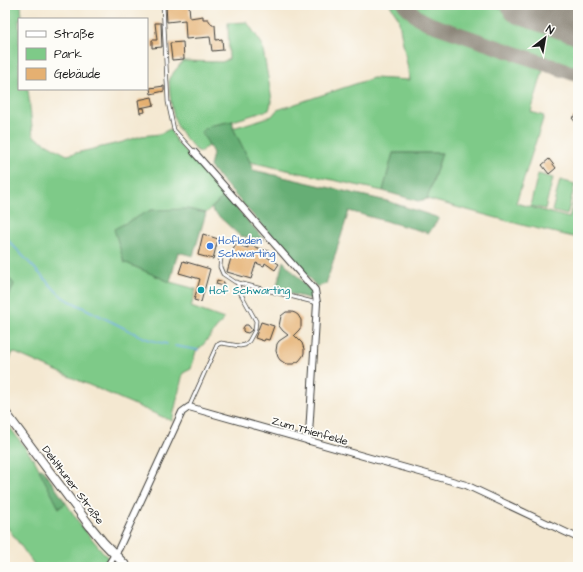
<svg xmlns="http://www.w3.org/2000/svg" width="583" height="572" viewBox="0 0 583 572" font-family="'Architects Daughter',sans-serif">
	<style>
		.green { fill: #7eca88; stroke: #4d7352 }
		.forest { fill: #66ae74; stroke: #416548 }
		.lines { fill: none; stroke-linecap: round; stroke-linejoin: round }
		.stream { stroke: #6daee1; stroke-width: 1.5 }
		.taxiway { stroke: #888276; stroke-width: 15 }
		.runway { stroke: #888276; stroke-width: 39 }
		.building { fill: #e5b071 }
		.service-casing { stroke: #3c3b37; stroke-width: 4.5 }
		.minor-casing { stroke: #3c3b37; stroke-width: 8 }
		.tertiary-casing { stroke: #3c3b37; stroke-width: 10 }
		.service { stroke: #fff; stroke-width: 3 }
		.minor { stroke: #fff; stroke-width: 6 }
		.tertiary { stroke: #fff; stroke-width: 8 }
		.shop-dot { fill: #3f7fe0; stroke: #fdfcf7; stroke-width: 1.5 }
		.culture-dot { fill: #0f9aa8; stroke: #fdfcf7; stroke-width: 1.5 }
		.labels { text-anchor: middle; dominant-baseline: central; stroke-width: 3.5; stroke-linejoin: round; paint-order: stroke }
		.shop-label { font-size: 11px; fill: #366cbe; stroke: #fdfcf7; text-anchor: start }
		.culture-label { font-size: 11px; fill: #0d838f; stroke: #fdfcf7; text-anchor: start }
		.street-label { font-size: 11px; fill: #1c1c1c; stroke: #fdfcf7 }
	</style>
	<rect width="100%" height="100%" fill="#fdfcf7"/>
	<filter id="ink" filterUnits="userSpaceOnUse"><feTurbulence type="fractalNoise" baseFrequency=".025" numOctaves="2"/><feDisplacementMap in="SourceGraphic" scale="8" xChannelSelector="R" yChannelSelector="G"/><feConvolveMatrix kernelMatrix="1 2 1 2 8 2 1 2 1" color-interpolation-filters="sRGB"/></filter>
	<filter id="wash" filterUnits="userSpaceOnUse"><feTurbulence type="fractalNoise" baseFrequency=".012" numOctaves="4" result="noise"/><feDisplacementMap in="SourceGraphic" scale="16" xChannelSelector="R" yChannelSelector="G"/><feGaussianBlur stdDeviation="0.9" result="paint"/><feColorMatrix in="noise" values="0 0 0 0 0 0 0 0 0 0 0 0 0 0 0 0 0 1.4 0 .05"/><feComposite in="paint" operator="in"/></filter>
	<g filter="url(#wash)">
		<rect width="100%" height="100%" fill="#f4e8d1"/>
		<g class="green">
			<path d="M5 5H21L22 19H19V89H28L33 136 67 155 123 142 141 136 160 134 170 129 176 141 225 195 206 213 187 209 124 262 170 282 196 289 191 307 224 319 202 346 196 351 191 369 183 373 172 421 13 352 5 370V307L14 284 5 274Z"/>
			<path d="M390 5H401C407 14 416 20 425 26L544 67 531 112 544 116 516 203 569 218 577 190H578V238L526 226 427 199 442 153H393L383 191 250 162 233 128 272 116 277 110 373 78 410 80 398 17Z"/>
			<path d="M409 5H491L578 35V71L429 20 418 13Z"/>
			<path d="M549 5H578V15Z"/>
			<path d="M247 22 262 44 272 100 269 110 233 121 208 126 202 132 209 145 200 152 196 150C191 144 185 138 180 131 171 117 170 95 169 78L183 61 222 62 229 59 228 23Z"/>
			<path d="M538 174 553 178 545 209 530 206Z"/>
			<path d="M560 180 575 184 567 215 552 211Z"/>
			<path d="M5 421 35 461 59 508 66 503 82 527 108 558 101 567H36L5 524Z"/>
		</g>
		<g class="forest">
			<path d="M233 121V128L250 162 253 170 387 201 439 218 429 233 349 211 326 284 317 287 210 167 213 153 202 132 208 126Z"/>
			<path d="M393 153H442L427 199 418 201 383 191Z"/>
			<path d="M225 195 265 240 240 236 211 209Z"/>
			<path d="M187 209 206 213 193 256 178 252 170 282 124 262 114 229 151 210Z"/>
			<path d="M283 261 312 292 311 299 276 290Z"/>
			<path d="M5 274 14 284 5 307Z"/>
			<path d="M42 468 66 503 59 508 39 470Z"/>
		</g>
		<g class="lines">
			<g class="stream">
				<path d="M5 237 58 293 64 298 138 335 150 340 167 344"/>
				<path d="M175 346 198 350"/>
			</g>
			<path class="taxiway" d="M405 5 417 17 430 24 578 75"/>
			<path class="runway" d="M521 5 578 25"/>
		</g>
		<g id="blocks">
			<g class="building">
				<path d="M166 5H189L190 18 203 16V19H208L212 25H215L216 40 222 39 223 50 212 51 210 37 186 39 185 20 167 22Z"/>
				<path d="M155 23H161L162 47 152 48V40H157Z"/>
				<path d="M183 42 184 59 172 60 170 43Z"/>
				<path d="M164 86V91L151 94 150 88Z"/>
				<path d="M152 97 154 105 140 108H144L145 112 140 113 138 100Z"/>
				<path d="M578 114V125L572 118Z"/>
				<path d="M549 159 556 168 549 174 542 165Z"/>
				<path d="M203 234 218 239 213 259 198 255Z"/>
				<path d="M235 244 248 248V245L269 251 265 256 279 264 275 270 265 263 264 266 256 263 251 279 227 272Z"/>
				<path d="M183 261 210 269 201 302 194 300 200 279 179 273Z"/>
				<path d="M217 280 224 282 223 286 216 284Z"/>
				<path d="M286 312H292L295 313 298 315 301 320V327L299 330 294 335 302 343 304 349V353L303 356 299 361 293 364H286L280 360 278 357 276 351 277 344 279 341 288 335 283 331 279 326 281 316Z"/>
				<path d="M261 322 274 326 269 340 265 339 264 341 255 338Z"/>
				<path d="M245 325H248L252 330 248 333 244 332 243 331V328Z"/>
			</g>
		</g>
	</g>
	<g filter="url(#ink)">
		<use href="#blocks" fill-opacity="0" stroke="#3c3b37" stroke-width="1"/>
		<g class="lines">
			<g class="service-casing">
				<g id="service">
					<path d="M163 5 168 102 174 130 194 152"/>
					<path d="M221 256 220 267 223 274 235 282 317 303"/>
					<path d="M189 407 217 345 221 343 240 346 245 345 249 341 255 330 256 321 241 294 237 282"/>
				</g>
			</g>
			<g class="minor-casing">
				<g id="minor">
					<path d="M194 152 315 290 317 303 309 434 308 441"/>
					<path d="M107 567 119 548 182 412 189 407 466 485 578 538"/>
				</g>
			</g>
			<g class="tertiary-casing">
				<path id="tertiary" d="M5 412 90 526 103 542 127 567"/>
			</g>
			<use href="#service" class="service"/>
			<use href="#minor" class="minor"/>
			<use href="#tertiary" class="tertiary"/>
		</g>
	</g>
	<circle class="shop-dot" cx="210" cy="246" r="4"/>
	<circle class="culture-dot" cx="201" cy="290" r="4"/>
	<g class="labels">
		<g class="shop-label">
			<text x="218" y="240">Hofladen<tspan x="218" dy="13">Schwarting</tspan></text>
		</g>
		<g class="culture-label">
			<text x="209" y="290">Hof Schwarting</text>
		</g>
		<g class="street-label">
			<text transform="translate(310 431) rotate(16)">Zum Thienfelde</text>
			<text transform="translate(73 485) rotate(53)">Dehlthuner Straße</text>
		</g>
	</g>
	<rect width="583" height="572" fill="none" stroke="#fdfcf7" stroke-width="20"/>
	<rect x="18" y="18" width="130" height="72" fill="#fdfcf7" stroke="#a3a29f"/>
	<rect x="26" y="31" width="20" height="6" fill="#ffffff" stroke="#a3a29f"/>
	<text x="54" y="38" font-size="12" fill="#1c1c1c">Straße</text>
	<rect x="26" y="48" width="20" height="12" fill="#7eca88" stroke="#a3a29f"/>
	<text x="54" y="58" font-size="12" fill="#1c1c1c">Park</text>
	<rect x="26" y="68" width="20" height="12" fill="#e5b071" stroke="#a3a29f"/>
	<text x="54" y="78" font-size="12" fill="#1c1c1c">Gebäude</text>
	<g transform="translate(545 38) rotate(31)" stroke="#fdfcf7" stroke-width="3" paint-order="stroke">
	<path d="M0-3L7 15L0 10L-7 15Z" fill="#1c1c1c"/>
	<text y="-6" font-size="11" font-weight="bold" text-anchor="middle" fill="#1c1c1c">N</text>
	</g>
</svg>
